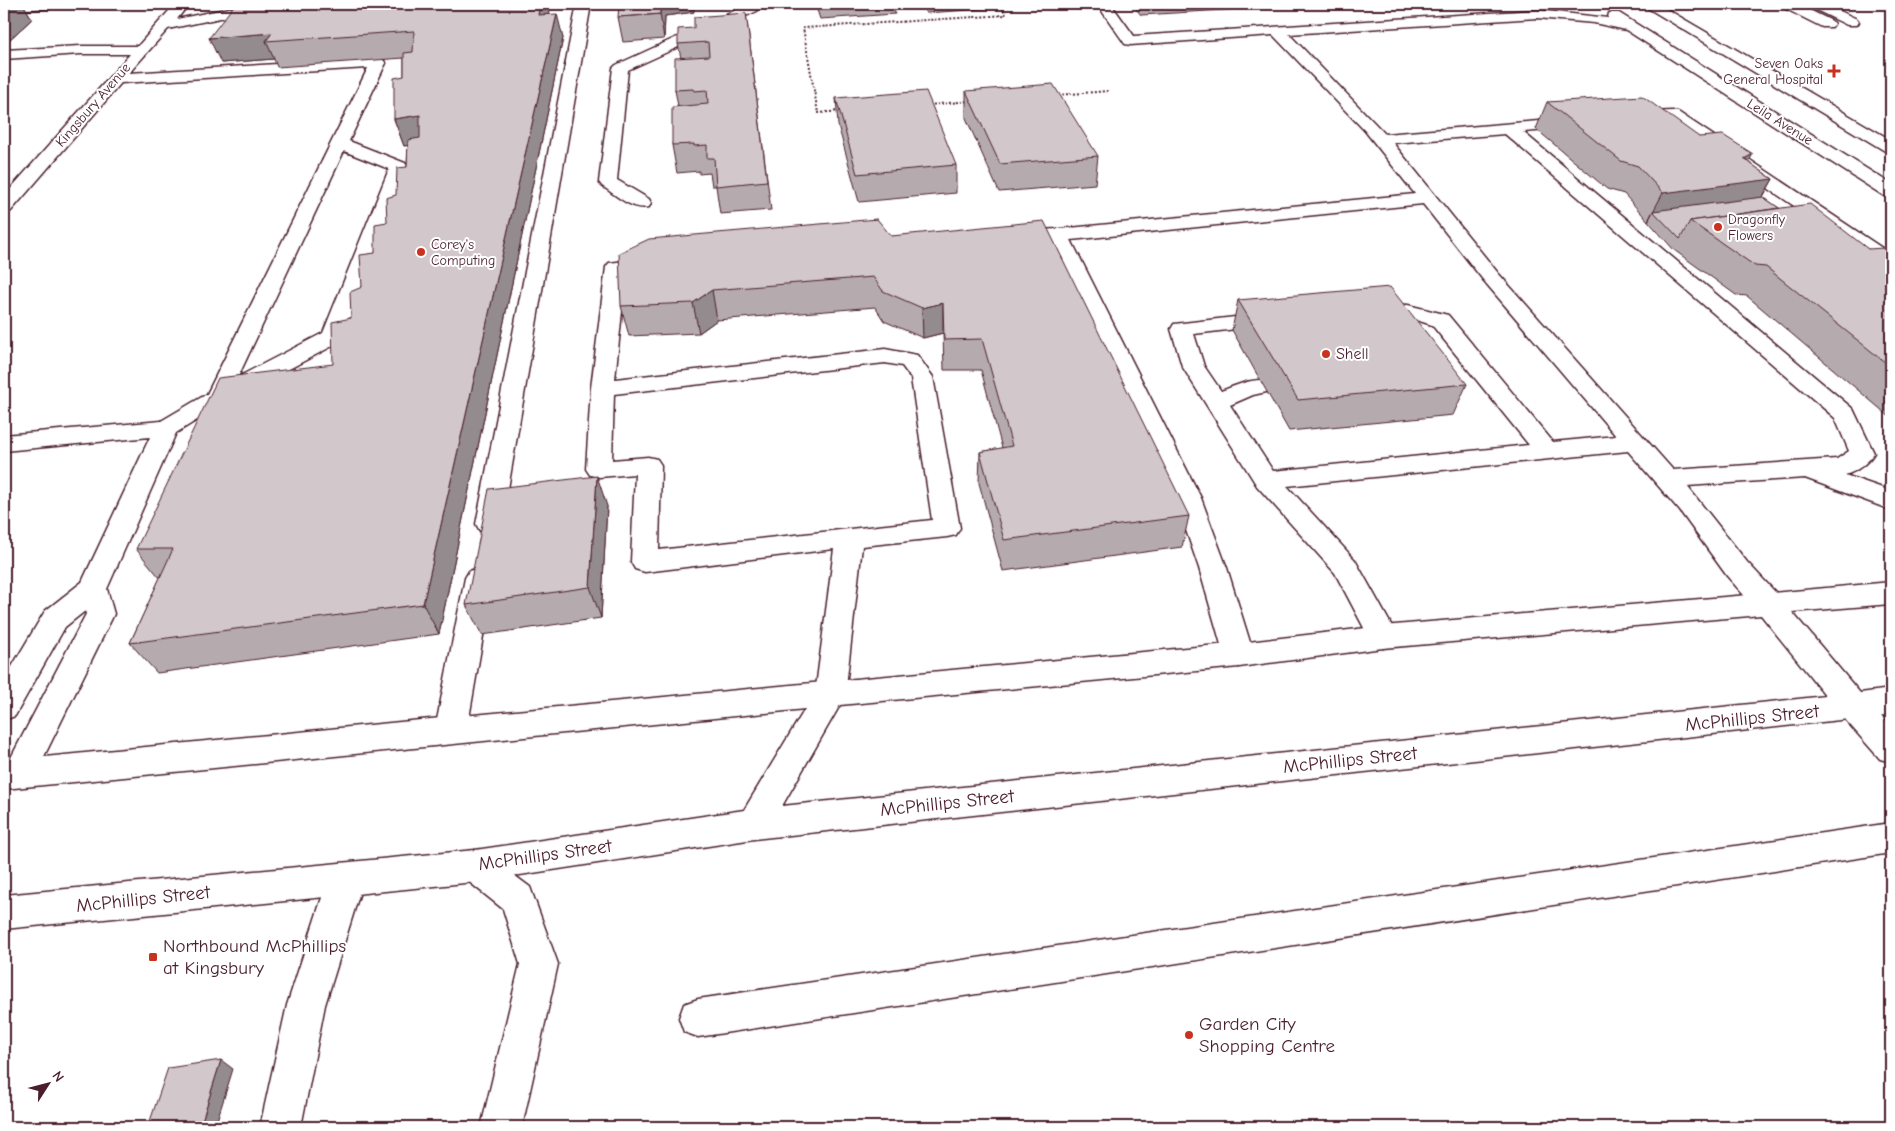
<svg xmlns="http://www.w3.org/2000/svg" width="1895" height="1131" viewBox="0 0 1895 1131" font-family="'Comic Neue',sans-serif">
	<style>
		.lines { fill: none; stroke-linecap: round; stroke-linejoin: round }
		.minor-casing { stroke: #4a1f2b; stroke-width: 3 }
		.major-casing { stroke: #4a1f2b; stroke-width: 3 }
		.path { stroke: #4a1f2b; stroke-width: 2; stroke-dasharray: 2 2; stroke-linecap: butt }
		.minor { fill: #fff; fill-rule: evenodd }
		.major { fill: #fff; fill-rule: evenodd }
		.wall { fill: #b5abaf; stroke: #4a1f2b }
		.shaded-wall { fill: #938b8e; stroke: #4a1f2b }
		.building { fill: #d2c7cb; stroke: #4a1f2b }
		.poi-dot { fill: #c8321e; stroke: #fff; stroke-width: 2 }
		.labels { text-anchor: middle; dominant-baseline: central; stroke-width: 4; stroke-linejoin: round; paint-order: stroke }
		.far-poi-label { font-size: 14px; fill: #4a1f2b; stroke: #fff; text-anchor: start }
		.far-street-label { font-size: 14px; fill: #4a1f2b; stroke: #fff }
		.poi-label { font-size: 16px; fill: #4a1f2b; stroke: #fff; text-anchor: start }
		.near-street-label { font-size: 19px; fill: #4a1f2b; stroke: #fff }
		.near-poi-label { font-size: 19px; fill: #4a1f2b; stroke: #fff; text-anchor: start }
	</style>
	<rect width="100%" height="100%" fill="#fff"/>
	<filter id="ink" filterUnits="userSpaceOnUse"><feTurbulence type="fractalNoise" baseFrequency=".02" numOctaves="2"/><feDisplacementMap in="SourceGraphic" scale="10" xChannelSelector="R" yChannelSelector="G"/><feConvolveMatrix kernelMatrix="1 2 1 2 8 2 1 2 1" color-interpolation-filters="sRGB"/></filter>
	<g filter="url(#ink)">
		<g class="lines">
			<g class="minor-casing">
				<g id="minor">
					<path d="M4 4H58L51 8 4 11Z"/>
					<path d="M175 4H189L177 19 249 4H304L297 8 249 12 168 29 129 73 378 58 383 60 386 63 349 141 405 163 408 167 340 342 225 403 176 433 107 589 114 614 31 783 19 787 7 783 4 771 86 614 85 611 65 627 15 716 4 720V680L45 611 82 582 150 437 4 451V435L161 421 207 394 368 68 121 83 11 211 4 213V196L130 54H81L4 59V50L81 46H138ZM344 151 389 169 323 333 238 377Z"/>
					<path d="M577 4H591L502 524 498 531 489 533 480 531 476 524Z"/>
					<path d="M745 4H759L757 11 628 70 617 180 649 199 651 203 649 207C632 211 615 194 602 186L599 182 613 68 616 65 745 6Z"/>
					<path d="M1097 4H1111L1134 36 1537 10 1608 18 1609 13H1619L1891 184V197L1884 196 1626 30 1594 23 1537 18 1289 34 1385 134 1574 118 1580 119 1582 123 1580 127 1574 128 1523 132 1853 409 1874 453C1868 463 1856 472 1845 475L1891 491V510L1805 478 1687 486 1747 562 1777 594 1781 602 1777 610 1767 613 1757 610 1727 576 1680 511 1628 451 1287 486 1355 560 1398 637 1393 645 1383 648 1373 645 1335 573 1257 486 1182 366 1171 329 1174 324 1270 313 1278 314 1281 319 1278 324 1270 325 1194 334 1204 366 1221 391C1237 385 1254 377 1271 381L1275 386 1271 391 1253 395 1230 405 1273 471 1529 445 1432 325 1407 317 1364 313 1361 308 1364 303 1372 302 1408 305 1448 315 1553 442 1616 436 1484 281 1423 204 1071 240 1201 498 1227 568 1254 655 1249 663 1239 667 1229 663 1224 655 1199 568 1175 498 1052 241 1014 243 1007 241 1004 237 1007 233 1014 231 1059 229 1415 194 1365 131 1273 35 1130 45 1125 44ZM1505 134 1835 418 1849 451 1837 459 1673 470 1498 273 1393 143Z"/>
					<path d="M1641 4H1658L1891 140V152L1885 151Z"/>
					<path d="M1780 4H1797L1832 21 1834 24 1832 27H1822L1782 7Z"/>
					<path d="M1808 4H1825L1857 19 1859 22 1857 25H1847L1810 7Z"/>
					<path d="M1672 111 1678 112 1891 254V269L1884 267 1669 121 1631 123 1625 122 1623 118 1625 114 1631 113Z"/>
					<path d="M657 257 664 259 667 263 664 267 626 272 615 379 885 349 917 355 933 377 960 528 956 535 947 537 862 546 845 695 841 704 830 707 819 704 815 695 834 549 645 572 635 569 631 562 635 474 599 477 590 475 586 469 591 388 606 267 609 263ZM885 363 902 366 911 378 932 520 659 550 661 465 657 459 648 457 612 460 614 394Z"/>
					<path d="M479 568 489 571 493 578 467 730 462 739 451 743 440 739 435 730 465 578 469 571Z"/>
					<path d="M1854 695 1865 699 1891 727V762L1880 759 1843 717 1839 708 1843 699Z"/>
					<path d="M1891 823V853L698 1037 684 1032 679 1018 684 1004 698 999Z"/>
					<path d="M475 850 487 855 530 887 558 964 522 1127H481L520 964 503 909 463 877 458 866 463 855Z"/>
					<path d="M346 863 358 867 364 879 325 1005 301 1127H260L287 1005 328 879 334 867Z"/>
				</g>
			</g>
			<g class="major-casing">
				<path id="major" d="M1891 582V604L1792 612 1860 693 1891 689V715C1881 716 1857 722 1849 719L754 839 475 882 4 929V895L475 850 744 810 805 709 4 789V761L451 717 1239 643 1383 626 1760 594 1767 591 1771 593ZM1761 615 1826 696 782 806 840 705 1239 667 1383 648Z"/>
			</g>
			<g class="path">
				<path d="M1725 8 1754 6"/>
				<path d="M1058 95 1108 91"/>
				<path d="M929 105 970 101"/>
				<path d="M840 111 818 113 803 28 1006 15 1000 4"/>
			</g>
			<use href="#minor" class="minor"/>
			<use href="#major" class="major"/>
		</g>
		<g class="wall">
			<path d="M4 4H23L32 19 9 40H4Z"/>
			<path d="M235 4 549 14 563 38 439 634 157 673 130 643 160 578 136 549 333 364 351 318 362 287 387 222 407 167 408 145 404 146 394 119 404 76V58L277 67 274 59 221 63Z"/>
			<path d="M815 4H894L895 14 820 19Z"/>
			<path d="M921 4H999V8L926 13Z"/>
			<path d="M1132 4H1326L1141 15Z"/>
			<path d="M694 12 665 16 664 39 623 42 618 17Z"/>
			<path d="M746 13 771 210 720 214 716 186H712L710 173 699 174V171L677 173 672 145 678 106 675 90 681 58 678 44 694 28Z"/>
			<path d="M966 91 1098 156 1095 184 999 192 966 118Z"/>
			<path d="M836 98 956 165V193L859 202 838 125Z"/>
			<path d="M1547 102 1699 137 1748 162 1773 179 1763 197 1779 208 1868 249 1891 254V418L1747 296 1736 295 1674 250 1624 194 1607 189 1536 129Z"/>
			<path d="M891 236 1189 516 1182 547 1003 571 979 483 980 452 1002 448 981 370H944L943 333 923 338 884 321 875 307 717 320 699 333 629 336 621 306Z"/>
			<path d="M1238 300 1467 384 1453 415 1289 431 1232 330Z"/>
			<path d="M607 506 601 618 482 635 466 605Z"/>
		</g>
		<g class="shaded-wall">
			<path d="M6 4H23L32 19 9 40 4 32V6Z"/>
			<path d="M540 4H551L545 39 538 15Z"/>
			<path d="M660 4H694V12L665 16 664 39 660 14Z"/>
			<path d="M557 14 563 38 439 634 423 604Z"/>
			<path d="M272 33 266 41 274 59 221 63 209 38Z"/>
			<path d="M420 115 430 142 404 146 394 119Z"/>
			<path d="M1753 154 1737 182 1773 179 1756 208 1653 211 1648 221 1663 193 1744 159Z"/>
			<path d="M712 290 717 320 699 333 693 303Z"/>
			<path d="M943 303V333L923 338 922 308Z"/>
			<path d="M597 476 607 506 601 618 590 587Z"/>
			<path d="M221 1060 233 1069 215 1127H200Z"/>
		</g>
		<g class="building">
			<path d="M235 4H540L538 15 557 14 423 604 130 643 173 549H136L218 378 333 364 332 322 351 318 350 292 362 287 360 255 375 253V224L387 222 386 198 396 195 397 168 407 167 408 140 420 138V115L394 119V78L404 76V53L413 52 414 31 266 41 272 33 209 38Z"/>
			<path d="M619 4H660V14L618 17Z"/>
			<path d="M746 13 767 181 716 186 714 158H707V145L694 146V144L672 145V107L708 104 707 90 694 91 693 89 675 90V58L709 56 708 42 678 44V29L694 28V17Z"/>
			<path d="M1053 84 1098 156 1000 164 966 91Z"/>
			<path d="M926 91 956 165 857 174 836 98Z"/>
			<path d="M1642 96 1699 137 1723 135 1753 154 1744 159 1773 179 1663 193 1638 166 1621 161 1547 102Z"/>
			<path d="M1763 197 1779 208 1690 221 1680 239 1653 211Z"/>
			<path d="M1810 204 1868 249 1884 248 1891 254V367L1766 267 1755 266 1690 221Z"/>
			<path d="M877 219 891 236 1044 221 1189 516 1004 540 980 452 1012 446 982 339 944 340 943 303 922 308 883 291 873 277 712 290 693 303 621 306 619 253 649 239Z"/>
			<path d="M1390 287 1467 384 1298 400 1238 300Z"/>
			<path d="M597 476 590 587 466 605 489 489Z"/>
			<path d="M221 1060 200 1127H148L168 1068Z"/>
		</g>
	</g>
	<g class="poi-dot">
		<path d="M1831.5 63.5h5v5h5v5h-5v5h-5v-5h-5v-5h5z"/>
		<circle cx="1718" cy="227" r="5"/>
		<circle cx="421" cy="252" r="5"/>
		<circle cx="1326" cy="354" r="5"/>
		<rect x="148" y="952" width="10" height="10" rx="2.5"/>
		<circle cx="1189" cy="1035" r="5"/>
	</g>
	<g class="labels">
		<g class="far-poi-label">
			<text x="1823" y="63" text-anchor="end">Seven Oaks<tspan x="1823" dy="16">General Hospital</tspan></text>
			<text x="1728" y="219">Dragonfly<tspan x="1728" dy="16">Flowers</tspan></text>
			<text x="431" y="244">Corey's<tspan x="431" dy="16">Computing</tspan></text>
		</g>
		<g class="far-street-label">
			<text transform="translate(93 105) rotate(-49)">Kingsbury Avenue</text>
			<text transform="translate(1780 122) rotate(32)">Leila Avenue</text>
		</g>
		<g class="poi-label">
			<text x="1336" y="354">Shell</text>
		</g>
		<g class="near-street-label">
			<text transform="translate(1752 718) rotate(-6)">McPhillips Street</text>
			<text transform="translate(1350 760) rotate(-6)">McPhillips Street</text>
			<text transform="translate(947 803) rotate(-6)">McPhillips Street</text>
			<text transform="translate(545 855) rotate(-8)">McPhillips Street</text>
			<text transform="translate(143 899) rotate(-6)">McPhillips Street</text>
		</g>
		<g class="near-poi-label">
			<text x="163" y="946">Northbound McPhillips<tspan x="163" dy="22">at Kingsbury</tspan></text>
			<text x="1199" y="1024">Garden City<tspan x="1199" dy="22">Shopping Centre</tspan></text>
		</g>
	</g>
	<rect width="1895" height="1131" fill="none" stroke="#fff" stroke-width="20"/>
	<rect x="10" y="10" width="1875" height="1111" fill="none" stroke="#4a1f2b" stroke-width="2" filter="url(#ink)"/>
	<g transform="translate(48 1084) rotate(54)" stroke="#ffffff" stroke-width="4" paint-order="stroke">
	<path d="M0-4L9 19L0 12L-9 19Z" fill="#4a1f2b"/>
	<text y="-8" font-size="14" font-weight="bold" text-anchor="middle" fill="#4a1f2b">N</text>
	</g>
</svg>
